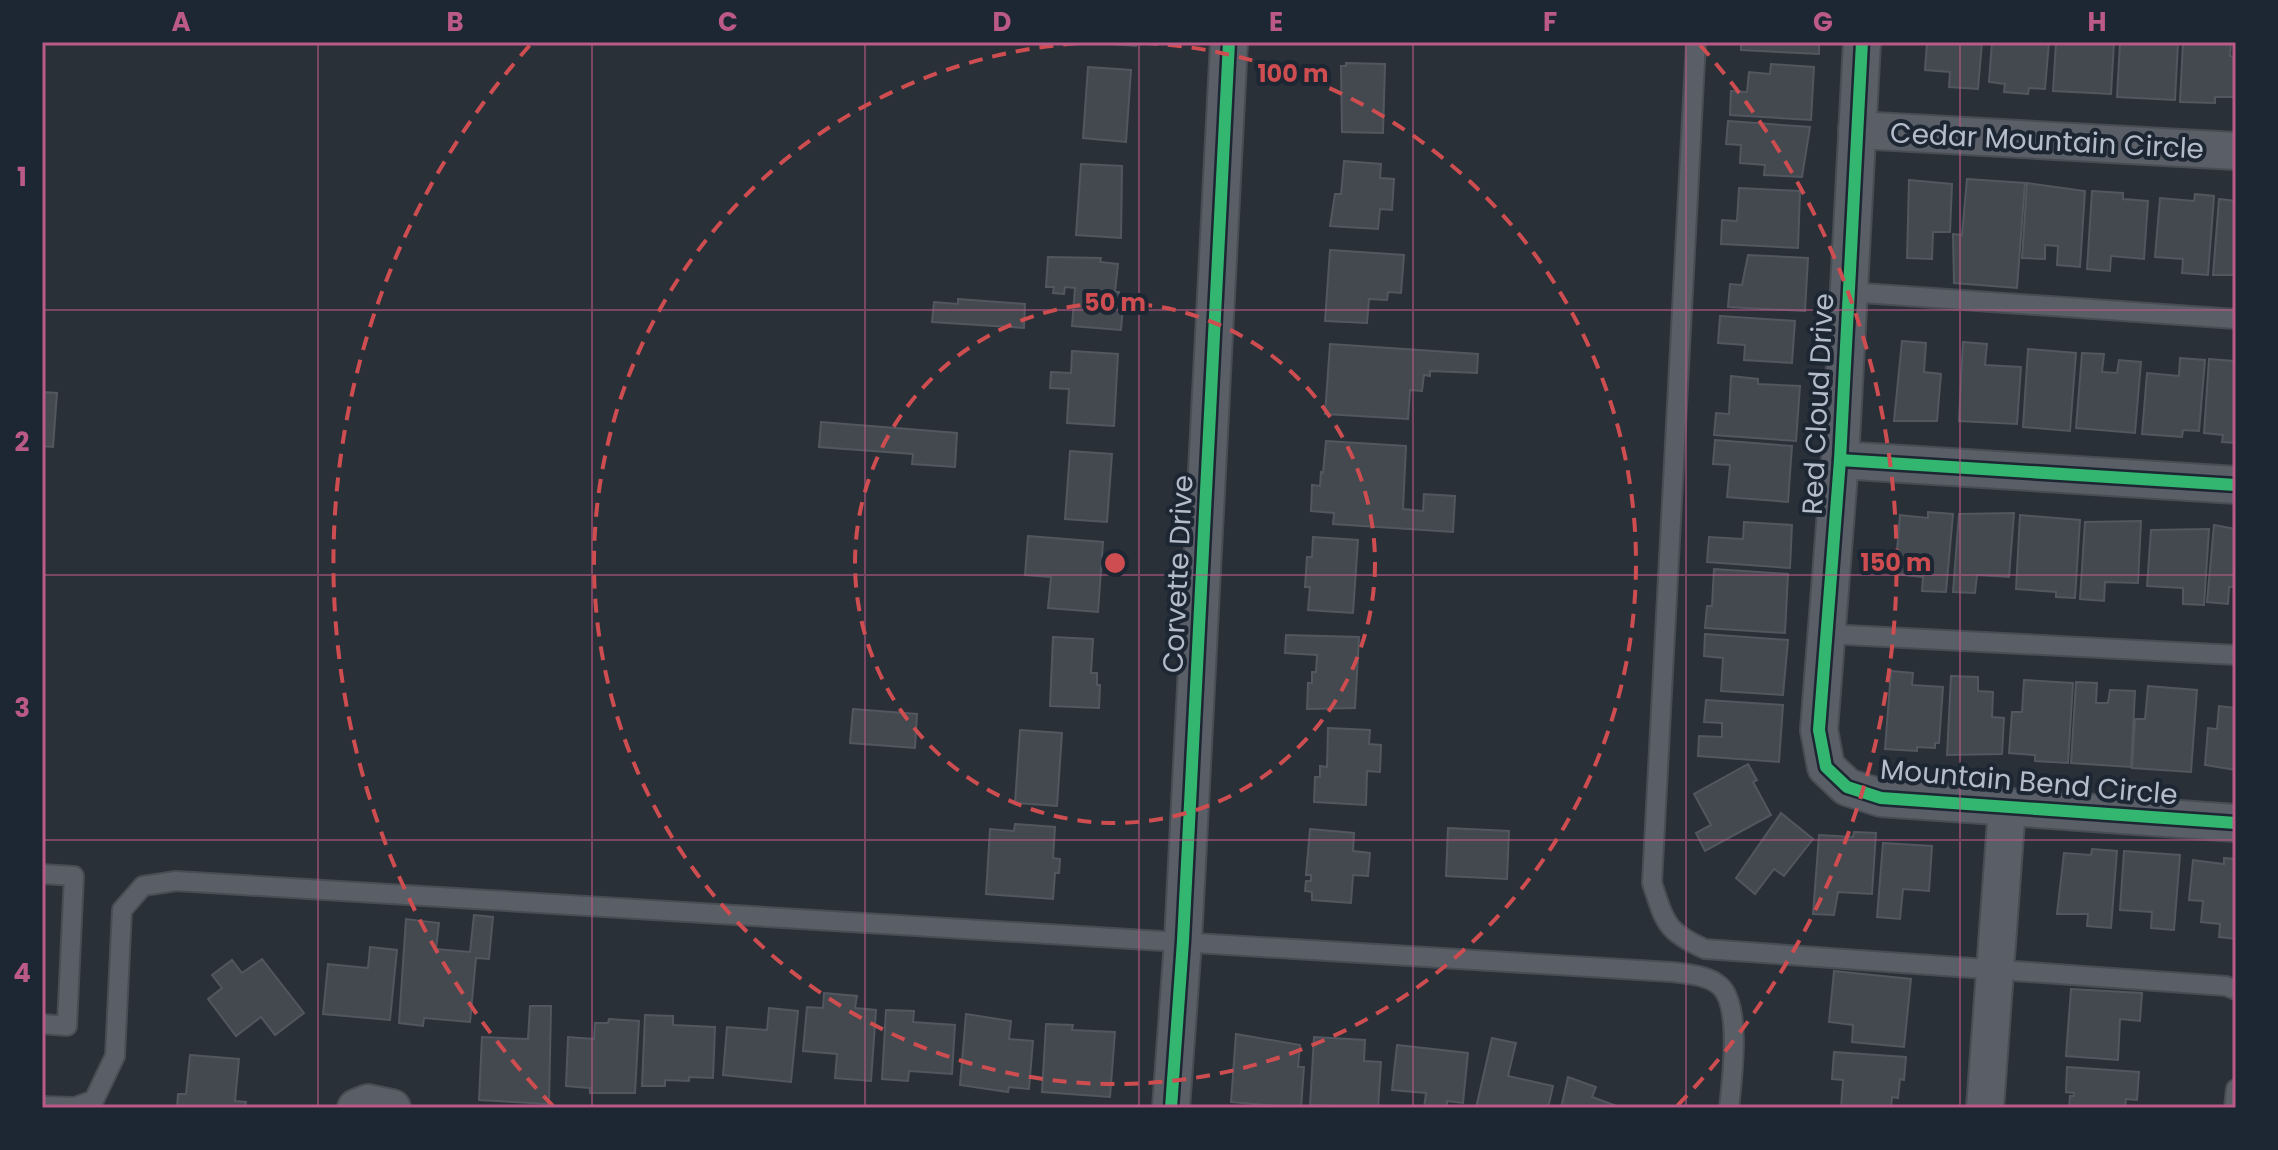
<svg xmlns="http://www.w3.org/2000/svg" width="2278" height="1150" viewBox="0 0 2278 1150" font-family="Poppins,sans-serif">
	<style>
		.building { fill: #444950; stroke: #52575f; stroke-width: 2 }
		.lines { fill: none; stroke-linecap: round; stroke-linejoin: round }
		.lane-casing { stroke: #484c53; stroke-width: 22 }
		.street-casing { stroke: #484c53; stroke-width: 40 }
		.lane { stroke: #5a5e66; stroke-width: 18 }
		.street { stroke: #5a5e66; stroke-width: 36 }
		.cycleway-casing { stroke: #1d2633; stroke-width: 17 }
		.cycleway { stroke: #33b770; stroke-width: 12 }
		.grid { fill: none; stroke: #bc5a87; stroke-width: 2; stroke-opacity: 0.55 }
		.ring { fill: none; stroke: #ce4d50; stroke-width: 4; stroke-dasharray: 14 10 }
		.labels { text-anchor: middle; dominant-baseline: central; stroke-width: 8; stroke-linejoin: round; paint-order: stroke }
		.street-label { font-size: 28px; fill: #b4bcc9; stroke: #1d2633 }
		.centre { fill: #ce4d50; stroke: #1d2633; stroke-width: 4 }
		.ring-label { font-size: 24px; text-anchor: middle; font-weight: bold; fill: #ce4d50; stroke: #1d2633; stroke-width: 8; stroke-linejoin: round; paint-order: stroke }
		.neatline { fill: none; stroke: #bc5a87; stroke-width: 3 }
		.grid-label { font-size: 26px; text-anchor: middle; font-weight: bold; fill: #bc5a87 }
	</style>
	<rect width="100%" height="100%" fill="#2a3038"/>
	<g class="building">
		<path d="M1084 42H1136V46Z"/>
		<path d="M1741 42H1819V54L1741 50Z"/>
		<path d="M1927 42H1982L1978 89 1949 87 1950 72 1925 70Z"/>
		<path d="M1992 42H2049L2045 89 2029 88 2028 94 2004 92 2005 84 1989 82Z"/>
		<path d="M2056 42H2114L2111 94 2053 91Z"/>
		<path d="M2120 42H2178L2175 100 2117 97Z"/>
		<path d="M2183 42H2231L2230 56 2236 57 2234 97H2215V103L2180 102Z"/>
		<path d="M1346 63 1385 64 1383 133 1342 132 1341 66H1346Z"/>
		<path d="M1771 64 1814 67 1811 120 1730 115 1731 91 1747 92 1749 72 1770 74Z"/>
		<path d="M1088 67 1131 70 1126 142 1083 138Z"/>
		<path d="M1728 121 1810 127 1802 177 1764 175 1765 165 1740 163 1741 145 1726 144Z"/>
		<path d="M1344 161 1381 164 1380 178 1394 179 1392 210 1380 209 1378 229 1330 226 1335 194H1341Z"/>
		<path d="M1081 164 1122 166 1121 238 1076 235Z"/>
		<path d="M1967 179 2025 183 2017 288 1954 283 1953 234 1962 235Z"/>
		<path d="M1909 180 1952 184 1950 232H1933L1932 259 1907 258Z"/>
		<path d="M2027 183 2085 191 2080 267 2057 265 2058 246 2045 245V259L2022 258Z"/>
		<path d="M1739 188 1800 191 1798 248 1721 244 1722 220 1737 221Z"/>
		<path d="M2092 191 2123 193V199L2148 201 2144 259 2111 256 2110 271 2087 269Z"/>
		<path d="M2195 194 2214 196 2208 275 2182 273 2183 259 2155 257 2160 198 2194 201Z"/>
		<path d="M2219 199 2236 201V275H2213Z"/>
		<path d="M1330 250 1404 255 1401 293 1388 292 1387 300 1369 299 1367 323 1325 321Z"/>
		<path d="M1748 255 1808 258 1805 311 1728 307 1730 284 1742 285Z"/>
		<path d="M1048 257 1101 258 1100 262 1118 264 1115 292H1119L1118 304 1123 305 1121 330 1072 326 1075 288 1065 287 1064 294 1053 293 1054 287H1046Z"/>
		<path d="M958 299 1025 304 1024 328 932 322 934 302 958 304Z"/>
		<path d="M1720 316 1795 321 1792 363 1744 360 1745 345 1718 343Z"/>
		<path d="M1902 341 1926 343 1924 372 1941 374 1937 421H1894Z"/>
		<path d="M1963 342 1987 344 1985 365 2021 367 2017 424 1959 421Z"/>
		<path d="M1330 344 1478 354 1477 373 1430 371V376L1424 375 1422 391 1410 390 1408 419 1325 414Z"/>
		<path d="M2028 349 2076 353 2070 431 2023 427Z"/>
		<path d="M1072 351 1118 354 1114 426 1067 423 1069 389 1050 388 1051 372 1071 373Z"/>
		<path d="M2082 353 2104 354 2102 372 2117 373 2119 360 2141 362 2135 433 2076 428Z"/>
		<path d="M2180 358 2205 360 2199 431 2183 430 2182 437 2142 434 2147 373 2179 376Z"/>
		<path d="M2209 359 2234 361 2236 443 2222 442 2223 435 2204 433Z"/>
		<path d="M1731 376 1758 379V384L1800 386 1796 441 1714 435 1716 413 1729 414Z"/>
		<path d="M42 392 57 393 53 447 42 446Z"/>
		<path d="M821 422 957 433 955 467 912 464 913 454 819 447Z"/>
		<path d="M1715 440 1792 446 1788 502 1727 497 1730 465 1713 464Z"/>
		<path d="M1326 441 1406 446 1403 509 1423 511 1424 494 1455 496 1453 532 1333 524 1334 513 1311 511 1312 485 1320 486 1321 472 1323 473Z"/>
		<path d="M1070 451 1112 454 1107 522 1065 519Z"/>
		<path d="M1928 512 1953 514 1946 592 1922 591 1923 577 1895 574 1900 515 1928 518Z"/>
		<path d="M2014 513 2009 577 1977 575 1975 593 1953 592 1959 514Z"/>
		<path d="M2020 515 2080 520 2075 598 2056 597V592L2016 589Z"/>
		<path d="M2141 521 2138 583 2105 582 2104 601 2080 599 2085 522Z"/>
		<path d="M1744 522 1792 525 1790 568 1707 562 1709 537 1743 539Z"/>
		<path d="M2214 525 2236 529V587H2229L2228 604 2207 602Z"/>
		<path d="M2209 529 2204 605 2183 604V588L2147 586 2151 530Z"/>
		<path d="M1028 536 1103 542 1098 612 1048 608 1051 577 1025 575Z"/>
		<path d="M1313 537 1358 540 1353 613 1308 610 1310 587H1305L1307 557H1312Z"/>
		<path d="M1714 569 1788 574 1785 633 1705 628 1707 606H1712Z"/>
		<path d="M1705 634 1788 640 1783 695 1721 691 1723 658 1704 656Z"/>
		<path d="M1286 635 1359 637 1355 708 1307 709 1308 683H1312V672H1316L1317 655 1285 653Z"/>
		<path d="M1053 637 1093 639 1091 673H1097V685H1100L1099 708 1050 706Z"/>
		<path d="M1891 671 1913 673 1912 685 1943 687 1939 743H1935V748L1917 747V751L1885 749Z"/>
		<path d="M1951 676 1978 677V691L1993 692 1992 717 2004 718 2002 754 1947 755Z"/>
		<path d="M2024 680 2073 683 2068 763 2035 761V755L2009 753 2012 712H2022Z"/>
		<path d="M2076 682 2097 683 2096 703H2108L2110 690 2135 691 2131 767 2071 763Z"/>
		<path d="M2148 686 2197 690 2191 772 2132 768 2135 719H2145Z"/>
		<path d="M2236 699V770L2205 765 2208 728 2217 729 2219 706 2235 708Z"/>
		<path d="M1706 700 1783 705 1779 762 1698 756 1699 736 1722 737V723L1704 722Z"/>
		<path d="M853 709 917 714 915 748 850 743Z"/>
		<path d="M1328 728 1370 730 1369 744 1381 745 1380 772 1367 771 1366 805 1314 802 1315 777H1320V766L1327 767Z"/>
		<path d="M1020 730 1062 733 1057 806 1015 803Z"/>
		<path d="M1748 764 1757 780 1753 782 1771 815 1705 851 1696 833 1711 825 1694 794Z"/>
		<path d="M1781 813 1813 839 1784 876 1774 869 1755 894 1736 878Z"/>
		<path d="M1015 824 1055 827 1053 858 1060 859 1059 873H1055L1053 899 986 894 990 829 1014 831Z"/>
		<path d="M1448 828 1509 831 1507 879 1446 876Z"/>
		<path d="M1310 829 1354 833 1353 851 1370 853 1368 876 1353 875 1351 903 1312 900V892L1305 891 1306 881H1311V875H1306Z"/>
		<path d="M1854 832 1876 833 1872 894 1838 892 1834 915 1813 914 1819 835 1853 837Z"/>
		<path d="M1883 843 1932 846 1929 891 1903 889 1900 919 1877 917Z"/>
		<path d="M2092 849 2117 851 2111 928 2087 926 2088 914H2057L2064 853 2091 855Z"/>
		<path d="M2124 851 2180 855 2174 930 2151 928 2152 912 2120 910Z"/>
		<path d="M2224 858 2236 859V939L2219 937 2220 924 2201 922 2203 901 2189 900 2193 860 2224 864Z"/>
		<path d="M474 915 493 917 489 959 476 958 470 1022 424 1018 423 1026 399 1023 406 919 439 923 436 949 470 952Z"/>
		<path d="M370 947 397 950 390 1020 323 1014 328 964 368 968Z"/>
		<path d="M262 959 304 1013 275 1035 261 1017 236 1036 208 999 222 988 212 975 232 960 242 973Z"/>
		<path d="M1834 971 1911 979 1904 1047 1852 1042 1853 1025 1829 1022Z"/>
		<path d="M2071 989 2142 993 2140 1021 2120 1019 2118 1060 2066 1056Z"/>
		<path d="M824 993 857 996 855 1008 876 1010 871 1081 835 1078 837 1054 803 1051 807 1007 823 1008Z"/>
		<path d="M530 1006H551L549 1104 479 1100 482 1037 528 1039Z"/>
		<path d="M769 1008 798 1011 791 1082 723 1075 727 1027 767 1030Z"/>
		<path d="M886 1010 914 1011 913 1022 955 1025 952 1074 909 1071 908 1081 882 1079Z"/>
		<path d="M966 1014 1011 1021 1009 1039 1033 1041 1029 1089 1009 1087 1008 1092 960 1085Z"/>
		<path d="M645 1015 673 1016V1025L715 1027 713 1078 689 1077V1081L665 1080V1086H642Z"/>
		<path d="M609 1019 639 1021 635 1093H590V1088L566 1086 568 1037 594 1039 595 1023H608Z"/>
		<path d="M1046 1024 1073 1025 1072 1030 1115 1032 1110 1097 1042 1092Z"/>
		<path d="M1236 1034 1300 1045 1298 1067H1304L1301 1108 1231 1102Z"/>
		<path d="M1314 1037 1365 1040 1364 1061 1381 1062 1378 1108 1310 1105Z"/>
		<path d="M1492 1038 1516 1043 1508 1076 1553 1086 1548 1108H1476Z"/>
		<path d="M1397 1045 1468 1053 1463 1103 1447 1101V1108H1424L1426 1093 1392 1090Z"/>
		<path d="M1834 1052 1906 1057 1904 1080 1900 1079 1898 1098 1892 1097 1891 1108H1841L1843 1080 1832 1079Z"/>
		<path d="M190 1055 239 1059 235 1101 246 1102 245 1108H177L178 1094H186Z"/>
		<path d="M2067 1067 2139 1072 2137 1100 2126 1099 2125 1108H2069L2070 1096H2074V1093L2066 1092Z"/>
		<path d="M1568 1077 1596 1087 1592 1097 1622 1108H1561Z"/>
	</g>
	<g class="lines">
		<g class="lane-casing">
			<g id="lane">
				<path d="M1696 42 1652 883C1665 922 1665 931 1705 949L2226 986 2236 990"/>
				<path d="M1848 292 2236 319"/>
				<path d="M1827 634 2236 655"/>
				<path d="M42 874 74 876 67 1026 42 1024"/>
				<path d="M42 1106 75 1107 94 1100 115 1056 122 910 143 886 176 881 1672 972C1687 974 1708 975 1720 986 1742 1006 1732 1080 1729 1108"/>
				<path d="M2234 1108 2236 1089"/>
			</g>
		</g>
		<g class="street-casing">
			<g id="street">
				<path d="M1862 42 1840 460 1819 730 1826 767 1847 787 1881 798 2236 823"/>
				<path d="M1857 130 2236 151"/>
				<path d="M1840 460 2236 485"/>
				<path d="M356 1108 368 1103 392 1108"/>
				<path d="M1171 1108 1183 941 1229 42"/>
				<path d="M1985 1108 2007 807"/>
			</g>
		</g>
		<use href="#lane" class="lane"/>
		<use href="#street" class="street"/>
		<g class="cycleway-casing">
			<g id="cycleway">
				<path d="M1862 42 1840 460 1819 730 1826 767 1847 787 1881 798 2236 823"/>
				<path d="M1840 460 2236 485"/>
				<path d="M1171 1108 1183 941 1229 42"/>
			</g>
		</g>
		<use href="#cycleway" class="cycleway"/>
	</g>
	<path class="grid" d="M318 42V1108M592 42V1108M865 42V1108M1139 42V1108M1413 42V1108M1686 42V1108M1960 42V1108M42 310H2236M42 575H2236M42 840H2236"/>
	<g class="ring">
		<circle cx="1115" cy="563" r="260"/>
		<path d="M1120 42A521 521 0 1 1 1110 42"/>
		<path d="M553 1106A781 781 0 0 1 530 45M1700 45A781 781 0 0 1 1677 1106"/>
	</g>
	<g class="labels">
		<g class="street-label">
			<text transform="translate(2047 141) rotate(3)">Cedar Mountain Circle</text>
			<text transform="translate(1818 404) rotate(-87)">Red Cloud Drive</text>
			<text transform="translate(1178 574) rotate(-87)">Corvette Drive</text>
			<text transform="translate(2029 782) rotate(5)">Mountain Bend Circle</text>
		</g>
	</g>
	<circle cx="1115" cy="563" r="12" class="centre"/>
	<g class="ring-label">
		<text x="1293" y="82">100 m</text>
		<text x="1115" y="311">50 m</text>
		<text x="1896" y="571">150 m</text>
	</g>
	<rect width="2278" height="1150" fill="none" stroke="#1d2633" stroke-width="88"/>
	<rect x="44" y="44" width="2190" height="1062" class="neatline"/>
	<g class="grid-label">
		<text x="181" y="31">A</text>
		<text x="455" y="31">B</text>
		<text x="728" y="31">C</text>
		<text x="1002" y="31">D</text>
		<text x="1276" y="31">E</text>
		<text x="1550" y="31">F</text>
		<text x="1823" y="31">G</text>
		<text x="2097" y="31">H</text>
		<text x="22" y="186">1</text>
		<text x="22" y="451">2</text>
		<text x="22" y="717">3</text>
		<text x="22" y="982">4</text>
	</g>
</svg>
